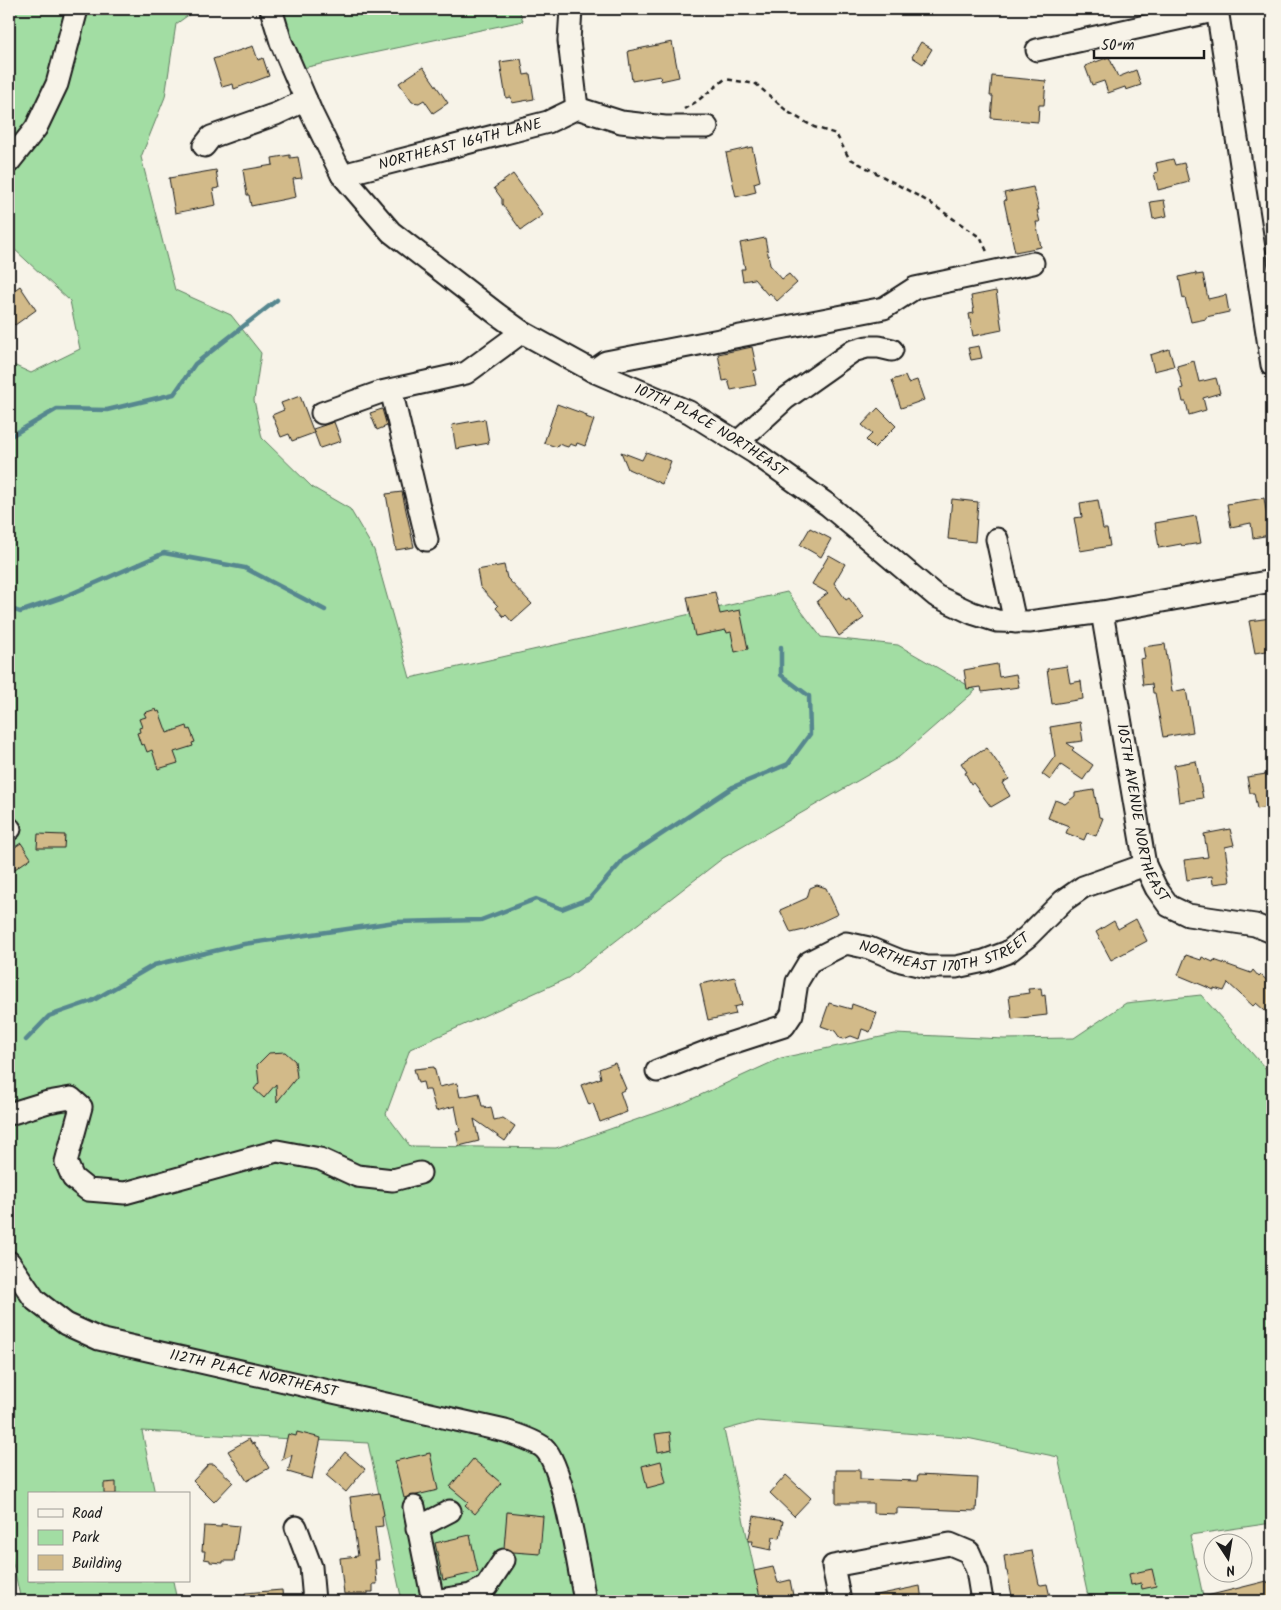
<svg xmlns="http://www.w3.org/2000/svg" width="1281" height="1610" viewBox="0 0 1281 1610" font-family="Kalam,sans-serif">
	<style>
		.green { fill: #a2dda3; stroke: #5f7c60 }
		.lines { fill: none; stroke-linecap: round; stroke-linejoin: round }
		.stream { stroke: #57878f; stroke-width: 4.5 }
		.building { fill: #d2ba89; stroke: #1c1c1c }
		.minor-casing { stroke: #1c1c1c; stroke-width: 25 }
		.path { stroke: #1c1c1c; stroke-width: 2.5; stroke-dasharray: 5 4; stroke-linecap: butt }
		.minor { stroke: #f7f3e8; stroke-width: 21 }
		.labels { text-anchor: middle; dominant-baseline: central; stroke-width: 4; stroke-linejoin: round; paint-order: stroke }
		.street-label { font-size: 15px; fill: #1c1c1c; stroke: #f7f3e8 }
	</style>
	<rect width="100%" height="100%" fill="#f7f3e8"/>
	<filter id="ink" filterUnits="userSpaceOnUse"><feTurbulence type="fractalNoise" baseFrequency=".02" numOctaves="2"/><feDisplacementMap in="SourceGraphic" scale="10" xChannelSelector="R" yChannelSelector="G"/><feConvolveMatrix kernelMatrix="1 2 1 2 8 2 1 2 1" color-interpolation-filters="sRGB"/></filter>
	<g filter="url(#ink)">
		<g class="green">
			<path d="M9 9H197L176 24 165 97 141 157 175 290 231 315 261 353 254 400 262 438 312 487 350 509 374 550 410 678 787 592 821 637 898 645 976 690 899 757 723 858 568 978 410 1049 386 1114 410 1146 556 1148 681 1104 781 1058 895 1034 1004 1039 1074 1038 1126 1003 1201 995 1272 1076V1523L1190 1535 1204 1601H1089L1058 1457 967 1438 757 1421 724 1430 761 1601H402L368 1443 142 1431 155 1494H29V1581H173L177 1601H21L9 1545V363L31 373 80 349 70 301 13 248 9 249Z"/>
			<path d="M278 9H519L523 21 298 69Z"/>
		</g>
		<g class="lines">
			<g class="stream">
				<path d="M9 437 57 409 107 410 174 394 195 364 277 300"/>
				<path d="M9 608 20 612 66 596 164 553 245 568 325 610"/>
				<path d="M26 1040 49 1016 92 1001 154 965 244 944 395 922 481 920 536 899 562 909 590 898 624 859 733 787 788 764 810 734 809 696 781 675V647"/>
			</g>
		</g>
		<g class="building">
			<path d="M672 42 679 77 661 81 660 76 632 81 628 51Z"/>
			<path d="M921 42 932 49 923 64 912 57Z"/>
			<path d="M253 46 258 60 263 58 269 76 234 89 233 84 222 87 213 59Z"/>
			<path d="M1109 57 1118 77 1136 70 1141 85 1126 90 1125 87 1108 93 1104 81 1092 85 1085 66Z"/>
			<path d="M521 59 524 75 530 74 534 99 512 103 511 97 506 98 500 62Z"/>
			<path d="M423 67 448 103 433 113 424 100 419 103 412 102 399 83Z"/>
			<path d="M992 76 1046 81 1044 105H1039L1038 122 991 118 993 96H990Z"/>
			<path d="M752 147 760 181 754 183 756 192 736 197 726 153Z"/>
			<path d="M290 155V158L298 157 302 178 293 179 296 197 251 206 249 195H247L243 170 273 165 272 158Z"/>
			<path d="M1173 159 1175 165 1184 163 1189 182 1158 190 1154 173 1158 172 1156 163Z"/>
			<path d="M216 170 219 188 213 189 216 205 175 213 169 178Z"/>
			<path d="M513 174 543 215 521 230 502 204V199L494 188Z"/>
			<path d="M1033 187 1039 210H1037L1040 222H1036L1041 247 1015 252 1004 201 1006 200 1004 193Z"/>
			<path d="M1164 200 1167 216 1153 219 1150 202Z"/>
			<path d="M765 238 770 265 782 279 789 274 797 283 777 301 770 293 768 295 754 279 743 281 741 269H745L740 243Z"/>
			<path d="M1196 273V275L1203 274 1208 299 1226 295 1229 312 1206 317V319L1191 322 1185 298 1183 299 1179 277Z"/>
			<path d="M20 286 36 310 15 325 13 323 9 326V294Z"/>
			<path d="M996 291 1002 330 973 336 969 314 974 313 971 296Z"/>
			<path d="M979 346 982 358 971 360 968 348Z"/>
			<path d="M752 347 757 370 753 371 756 385 731 390 728 380 723 381 718 354Z"/>
			<path d="M1169 349 1174 366 1154 371 1150 355Z"/>
			<path d="M1194 361 1199 382 1216 378 1220 393 1203 398 1206 410 1189 415 1186 402H1183L1180 389 1183 388 1177 366Z"/>
			<path d="M905 376 908 383 917 380 924 400 901 408 892 380Z"/>
			<path d="M300 396 314 433 292 441 289 434 281 437 272 415 284 410 281 403Z"/>
			<path d="M557 404 587 415 586 417 594 420 585 446 577 443 576 446 570 444 568 447 558 444 557 447 544 443Z"/>
			<path d="M878 408 896 426 874 448 866 440 872 434 862 425Z"/>
			<path d="M382 409 387 426 377 430 370 413Z"/>
			<path d="M485 419 489 443 456 449 452 425Z"/>
			<path d="M334 422 341 441 320 448 313 429Z"/>
			<path d="M621 452 642 460 646 452 671 461 662 484 628 469Z"/>
			<path d="M402 492 414 547 396 550 386 494Z"/>
			<path d="M1264 498 1270 535 1253 538 1251 523 1231 527 1227 504Z"/>
			<path d="M952 499 978 502 975 542 948 539Z"/>
			<path d="M1098 500 1103 529H1107L1110 546 1080 551 1074 518 1082 517 1080 503Z"/>
			<path d="M1196 516 1201 543 1182 546 1181 544 1159 548 1155 523Z"/>
			<path d="M810 528 831 539 821 557 800 545Z"/>
			<path d="M829 555 845 564 834 583 846 600 849 598 864 618 839 636 817 601 828 593 812 584Z"/>
			<path d="M504 565 507 578 532 604 512 622 506 615 504 617 496 608 498 606 480 587 477 570Z"/>
			<path d="M715 592 720 614 740 610 748 649 735 652 731 632 727 633 726 630 695 636 687 597Z"/>
			<path d="M1271 618 1272 650 1255 653 1249 621Z"/>
			<path d="M1165 644 1172 692 1186 689 1193 732 1163 737 1155 693H1153L1152 684 1143 685 1140 659 1145 658 1143 647Z"/>
			<path d="M997 664 999 677 1016 674 1019 687 982 692 981 687 967 689 964 670Z"/>
			<path d="M1067 666 1070 683 1081 681 1083 699 1052 704 1047 669Z"/>
			<path d="M156 709 157 712 159 711 167 733 187 726 188 730 190 729 195 742 192 743 193 746 174 752 178 763 158 769 152 750 147 752 144 744 141 745 137 733 140 732 139 728 142 727 139 719 146 717 144 713Z"/>
			<path d="M1080 722 1083 741 1067 743 1074 748 1072 750 1093 765 1083 780 1061 765 1050 780 1042 774 1055 756 1050 727Z"/>
			<path d="M987 748 1009 779 1002 783 1010 796 991 807 973 783 971 784 965 773 967 772 961 763 980 751 981 752Z"/>
			<path d="M1196 761 1203 798 1179 802 1174 765Z"/>
			<path d="M1266 774 1270 793 1272 792V806L1257 809 1254 793H1250L1247 777Z"/>
			<path d="M1094 790 1099 817 1103 818 1096 836 1087 833 1084 840 1066 833 1069 826 1048 818 1055 800 1065 804 1075 796V793Z"/>
			<path d="M1230 829 1234 845 1225 847 1230 882 1213 884 1212 876 1187 880 1184 860 1208 857 1204 834Z"/>
			<path d="M38 834 65 835 64 848H37Z"/>
			<path d="M21 843 31 858 9 873V851Z"/>
			<path d="M817 885 826 888 838 914 804 930 791 933 780 910 807 898 810 888Z"/>
			<path d="M1136 919 1147 941 1111 960 1096 932 1114 921 1118 929Z"/>
			<path d="M1186 955 1201 960 1202 957 1213 962 1214 960 1251 973 1253 970 1259 977 1261 975 1272 985V1017L1256 1003 1253 1006 1228 983 1224 991 1214 988V990L1178 975Z"/>
			<path d="M735 977 742 1005 734 1007 736 1014 708 1020 700 984Z"/>
			<path d="M1041 988 1042 996 1045 995 1047 1015 1012 1019 1009 996 1029 993 1028 989Z"/>
			<path d="M829 1003 851 1009 852 1004 877 1013 870 1032 862 1029 859 1039 851 1036 844 1039 840 1038 835 1031 821 1026Z"/>
			<path d="M285 1052 295 1061 297 1077 277 1102 276 1084 264 1098 254 1089 259 1083 257 1065 269 1053Z"/>
			<path d="M615 1063 626 1089 620 1092 627 1112 600 1122 593 1103 589 1105 581 1085 601 1078 599 1069Z"/>
			<path d="M434 1067 439 1087 457 1083 460 1097 479 1093 482 1106H485L486 1108 491 1107 494 1120 503 1118 515 1126 505 1141 474 1119 479 1141 459 1146 456 1132 460 1131 455 1106 436 1111 430 1090H425L423 1082 418 1083 414 1069Z"/>
			<path d="M297 1432 321 1438 312 1479 288 1472 292 1455 282 1460 288 1434 296 1436Z"/>
			<path d="M670 1432 672 1449 658 1452 655 1434Z"/>
			<path d="M249 1439 252 1444 254 1443 269 1468 247 1481 228 1451Z"/>
			<path d="M345 1452 365 1469 346 1492 326 1475Z"/>
			<path d="M430 1453 438 1490 404 1498 395 1461Z"/>
			<path d="M473 1459 501 1483 475 1514 465 1505 468 1502 450 1487Z"/>
			<path d="M661 1461 666 1483 647 1488 642 1466Z"/>
			<path d="M209 1464H214L233 1482 214 1502 193 1481Z"/>
			<path d="M836 1470H860V1479L917 1481 918 1475 978 1478 976 1511 897 1508V1514L873 1513V1503H836Z"/>
			<path d="M786 1475 811 1498 794 1516 770 1493Z"/>
			<path d="M116 1482V1494H104V1483Z"/>
			<path d="M380 1493 384 1515 382 1516 383 1526 375 1527 379 1560H375L377 1584H373V1592H368V1594H344L340 1558 358 1556 350 1497Z"/>
			<path d="M507 1512 543 1516 540 1554 513 1552 504 1548Z"/>
			<path d="M754 1516 783 1521 780 1538 773 1537 771 1550 752 1546 753 1541H748Z"/>
			<path d="M221 1524 239 1526 234 1561H223V1563L210 1562V1560L204 1559 205 1551H202L204 1526 221 1527Z"/>
			<path d="M470 1535 478 1572 443 1580 435 1543Z"/>
			<path d="M1032 1551 1039 1584 1041 1585 1047 1584 1051 1601H1013L1007 1571H1006L1004 1556Z"/>
			<path d="M773 1567 778 1583 790 1580 794 1601H761L754 1571Z"/>
			<path d="M1152 1569 1156 1586 1142 1589 1141 1583 1131 1585 1129 1574Z"/>
			<path d="M1267 1581 1268 1584 1272 1583V1600L1265 1601H1204L1203 1597Z"/>
			<path d="M920 1586 922 1601H872V1596Z"/>
			<path d="M282 1590 283 1601H245V1593Z"/>
		</g>
		<g class="lines">
			<g class="minor-casing">
				<g id="minor">
					<path id="s1" d="M271 9 281 42 312 114 342 175 391 232 497 314 522 332 593 371 689 412 755 453 828 505 936 596 972 613 997 621 1029 622 1102 612 1272 581"/>
					<path d="M571 9 569 41 577 108"/>
					<path d="M1217 9 1272 365"/>
					<path d="M1037 50 1218 10"/>
					<path d="M577 108 621 122 665 127H707"/>
					<path d="M204 146 211 137 276 114 306 100"/>
					<path d="M9 162 36 128 57 84 77 9"/>
					<path id="s2" d="M342 175 548 122 577 108"/>
					<path d="M593 371 606 362 884 308 915 288 1033 263"/>
					<path d="M391 390 427 540"/>
					<path d="M322 413 381 392 466 373 522 332"/>
					<path d="M738 442 785 399 853 351 867 347H879L892 350"/>
					<path d="M997 539 1015 622"/>
					<path id="s3" d="M1102 612 1145 865 1156 888 1169 906 1188 915 1255 925 1272 932"/>
					<path d="M9 829H10"/>
					<path id="s4" d="M657 1071 716 1048 784 1026 792 1014 797 982 809 962 846 943 869 948 901 961 927 967H956L984 961 1008 952 1027 937 1063 901 1083 887 1145 865"/>
					<path d="M9 1114 48 1102 71 1098 81 1107 66 1162 73 1178 88 1190 125 1193 277 1151 320 1159 357 1176 393 1180 420 1173"/>
					<path id="s5" d="M9 1262 35 1300 66 1324 99 1339 505 1431C517 1435 534 1440 544 1448 564 1466 579 1571 585 1601"/>
					<path d="M414 1507 433 1601"/>
					<path d="M296 1527 311 1567 314 1601"/>
					<path d="M417 1528 450 1511"/>
					<path d="M433 1601 471 1595 486 1587 504 1560"/>
					<path d="M840 1601 833 1566 950 1544 969 1552 977 1570 982 1601"/>
				</g>
			</g>
			<path class="path" d="M684 109 696 102 725 79 756 84 788 112 814 127 836 134 849 158 929 202 981 238 988 254"/>
			<use href="#minor" class="minor"/>
		</g>
	</g>
	<g class="labels">
		<g class="street-label">
			<text stroke="none"><textPath href="#s2" startOffset="122">NORTHEAST 164TH LANE</textPath></text>
			<text stroke="none"><textPath href="#s1" startOffset="634">107TH PLACE NORTHEAST</textPath></text>
			<text stroke="none"><textPath href="#s3" startOffset="206">105TH AVENUE NORTHEAST</textPath></text>
			<text stroke="none"><textPath href="#s4" startOffset="350">NORTHEAST 170TH STREET</textPath></text>
			<text stroke="none"><textPath href="#s5" startOffset="280">112TH PLACE NORTHEAST</textPath></text>
		</g>
	</g>
	<rect width="1281" height="1610" fill="none" stroke="#f7f3e8" stroke-width="30"/>
	<rect x="15" y="15" width="1251" height="1580" fill="none" stroke="#1c1c1c" stroke-width="2" filter="url(#ink)"/>
	<rect x="28" y="1492" width="162" height="90" fill="#f7f3e8" stroke="#9f9d96"/>
	<rect x="38" y="1509" width="25" height="8" fill="#f7f3e8" stroke="#9f9d96"/>
	<text x="72" y="1518" font-size="15" fill="#1c1c1c">Road</text>
	<rect x="38" y="1530" width="25" height="15" fill="#a2dda3" stroke="#9f9d96"/>
	<text x="72" y="1542" font-size="15" fill="#1c1c1c">Park</text>
	<rect x="38" y="1555" width="25" height="15" fill="#d2ba89" stroke="#9f9d96"/>
	<text x="72" y="1568" font-size="15" fill="#1c1c1c">Building</text>
	<g transform="translate(1228 1558) rotate(168)"><circle r="24" fill="#f7f3e8" stroke="#9f9d96"/>
	<path d="M0-4L9 19L0 12L-9 19Z" fill="#1c1c1c"/>
	<text y="-8" font-size="14" font-weight="bold" text-anchor="middle" fill="#1c1c1c">N</text>
	</g>
	<path d="M1094 50v8h110v-8" fill="none" stroke="#1c1c1c" stroke-width="2.5"/>
	<text x="1101" y="50" font-size="15" fill="#1c1c1c" stroke="#f7f3e8" stroke-width="4" paint-order="stroke">50 m</text>
</svg>
